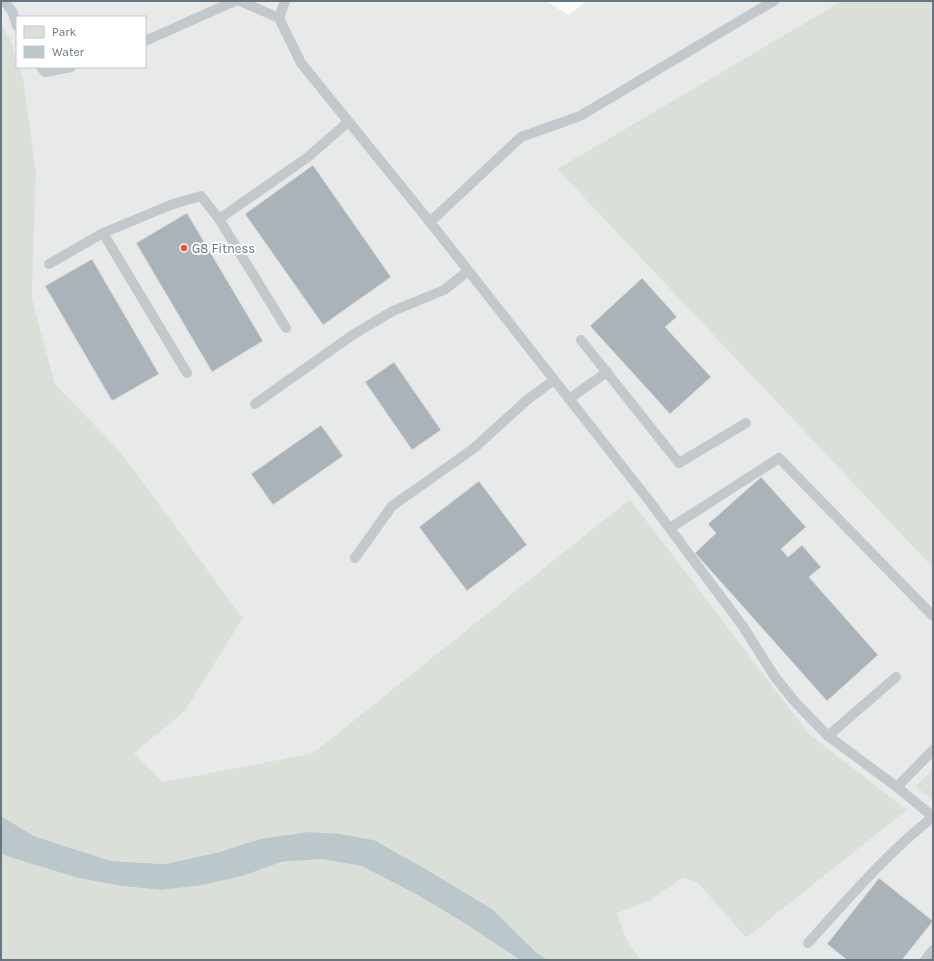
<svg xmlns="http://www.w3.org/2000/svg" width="934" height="961" viewBox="0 0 934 961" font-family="Karla,sans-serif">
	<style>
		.built { fill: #e8e9e9 }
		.green { fill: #dadfd7 }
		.water { fill: #bbc7cb }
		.building { fill: #aab3b9; stroke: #dcdcda }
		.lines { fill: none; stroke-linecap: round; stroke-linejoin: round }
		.lane { stroke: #c3c8cc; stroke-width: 10 }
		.poi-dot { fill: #e4572e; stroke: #fff; stroke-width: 1.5 }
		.labels { text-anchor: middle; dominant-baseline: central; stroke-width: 4; stroke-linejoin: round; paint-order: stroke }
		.poi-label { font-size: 13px; fill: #657683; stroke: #fff; text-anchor: start }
	</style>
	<rect width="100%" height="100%" fill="#fafaf8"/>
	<path class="built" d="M1 1H545L569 15 587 1H842L557 169 933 568V770L915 786 933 801V960H641L627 940 617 913 649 901 683 878 698 883 746 938 907 810 809 734 630 499 313 753 163 782 133 753 185 711 243 618 119 450 55 384 32 298 36 171 23 77 19 67H145V17H17V61L5 29 1 23Z"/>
	<g class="green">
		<path d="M842 1H933V568L557 169Z"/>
		<path d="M1 23C8 34 17 54 17 67H19L23 77 36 171 32 298 55 384 119 450 243 618 185 711 134 753 163 782 313 753 630 499 809 734 907 810 746 938 698 883 683 878 649 901 617 913 627 940 641 960H616V959L613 960H548L537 953 492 909 424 868 374 840 340 834 260 839 219 852 165 864 111 861 34 836 1 816Z"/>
		<path d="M933 770V801L915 786Z"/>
		<path d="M1 853 9 857 78 878 121 886 161 890 243 876 281 862 320 859 361 866 416 894 464 923 520 960H1Z"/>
	</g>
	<path class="water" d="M1 816 34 836 111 861 165 864 219 852 260 839 309 832 340 834 374 840 424 868 492 909 537 953 548 960H520L464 923 416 894 361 866 320 859 281 862 243 876 201 885 161 890 121 886 78 878 9 857 1 853Z"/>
	<g class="building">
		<path d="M313 165 391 277 323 325 245 214Z"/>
		<path d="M187 213 263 341 212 372 136 243Z"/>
		<path d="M92 259 159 374 112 401 45 286Z"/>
		<path d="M642 278 677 317 665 327 711 377 670 414 590 326Z"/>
		<path d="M394 362 441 430 412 450 365 382Z"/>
		<path d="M321 425 343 456 273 505 251 474Z"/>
		<path d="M761 477 806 527 781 549 788 557 802 545 821 567 809 577 878 655 827 701 695 553 716 533 708 524Z"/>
		<path d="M479 481 527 545 467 591 419 527Z"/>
		<path d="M879 878 933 921 902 960H847L827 944Z"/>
	</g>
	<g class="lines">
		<g class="lane">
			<path d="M4 1 12 11 17 26"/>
			<path d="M240 1 279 18 301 63 430 222 647 498 742 625 775 677 796 703 828 736 897 787 933 817C886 854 848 899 808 943"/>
			<path d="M279 18 285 1"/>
			<path d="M145 41 235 1"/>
			<path d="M41 67 45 72 71 67"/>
			<path d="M219 219 308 157 348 122"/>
			<path d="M430 222 521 137 580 116 753 13 774 1"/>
			<path d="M103 233 187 373"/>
			<path d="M49 264 103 233 173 204 201 196 219 219 286 328"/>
			<path d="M581 340 679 463 746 423"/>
			<path d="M569 399 607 372"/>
			<path d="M255 404 354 334 393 311 444 290 468 271"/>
			<path d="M670 528 779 458 933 616"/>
			<path d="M355 558 392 506 473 449 527 400 554 380"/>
			<path d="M828 736 896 677"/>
			<path d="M897 787 933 750"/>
			<path d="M925 960 933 950"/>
		</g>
	</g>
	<circle class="poi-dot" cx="184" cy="248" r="4"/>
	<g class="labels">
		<g class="poi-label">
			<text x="192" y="248">G8 Fitness</text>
		</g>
	</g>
	<rect width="934" height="961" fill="none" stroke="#657683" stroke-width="4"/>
	<rect x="16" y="16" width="130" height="52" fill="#ffffff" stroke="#c1c8cd"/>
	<rect x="24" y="26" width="20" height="12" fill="#dadfd7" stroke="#c1c8cd"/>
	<text x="52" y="36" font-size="12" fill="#657683">Park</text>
	<rect x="24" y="46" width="20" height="12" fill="#bbc7cb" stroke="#c1c8cd"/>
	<text x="52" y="56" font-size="12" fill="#657683">Water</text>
</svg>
